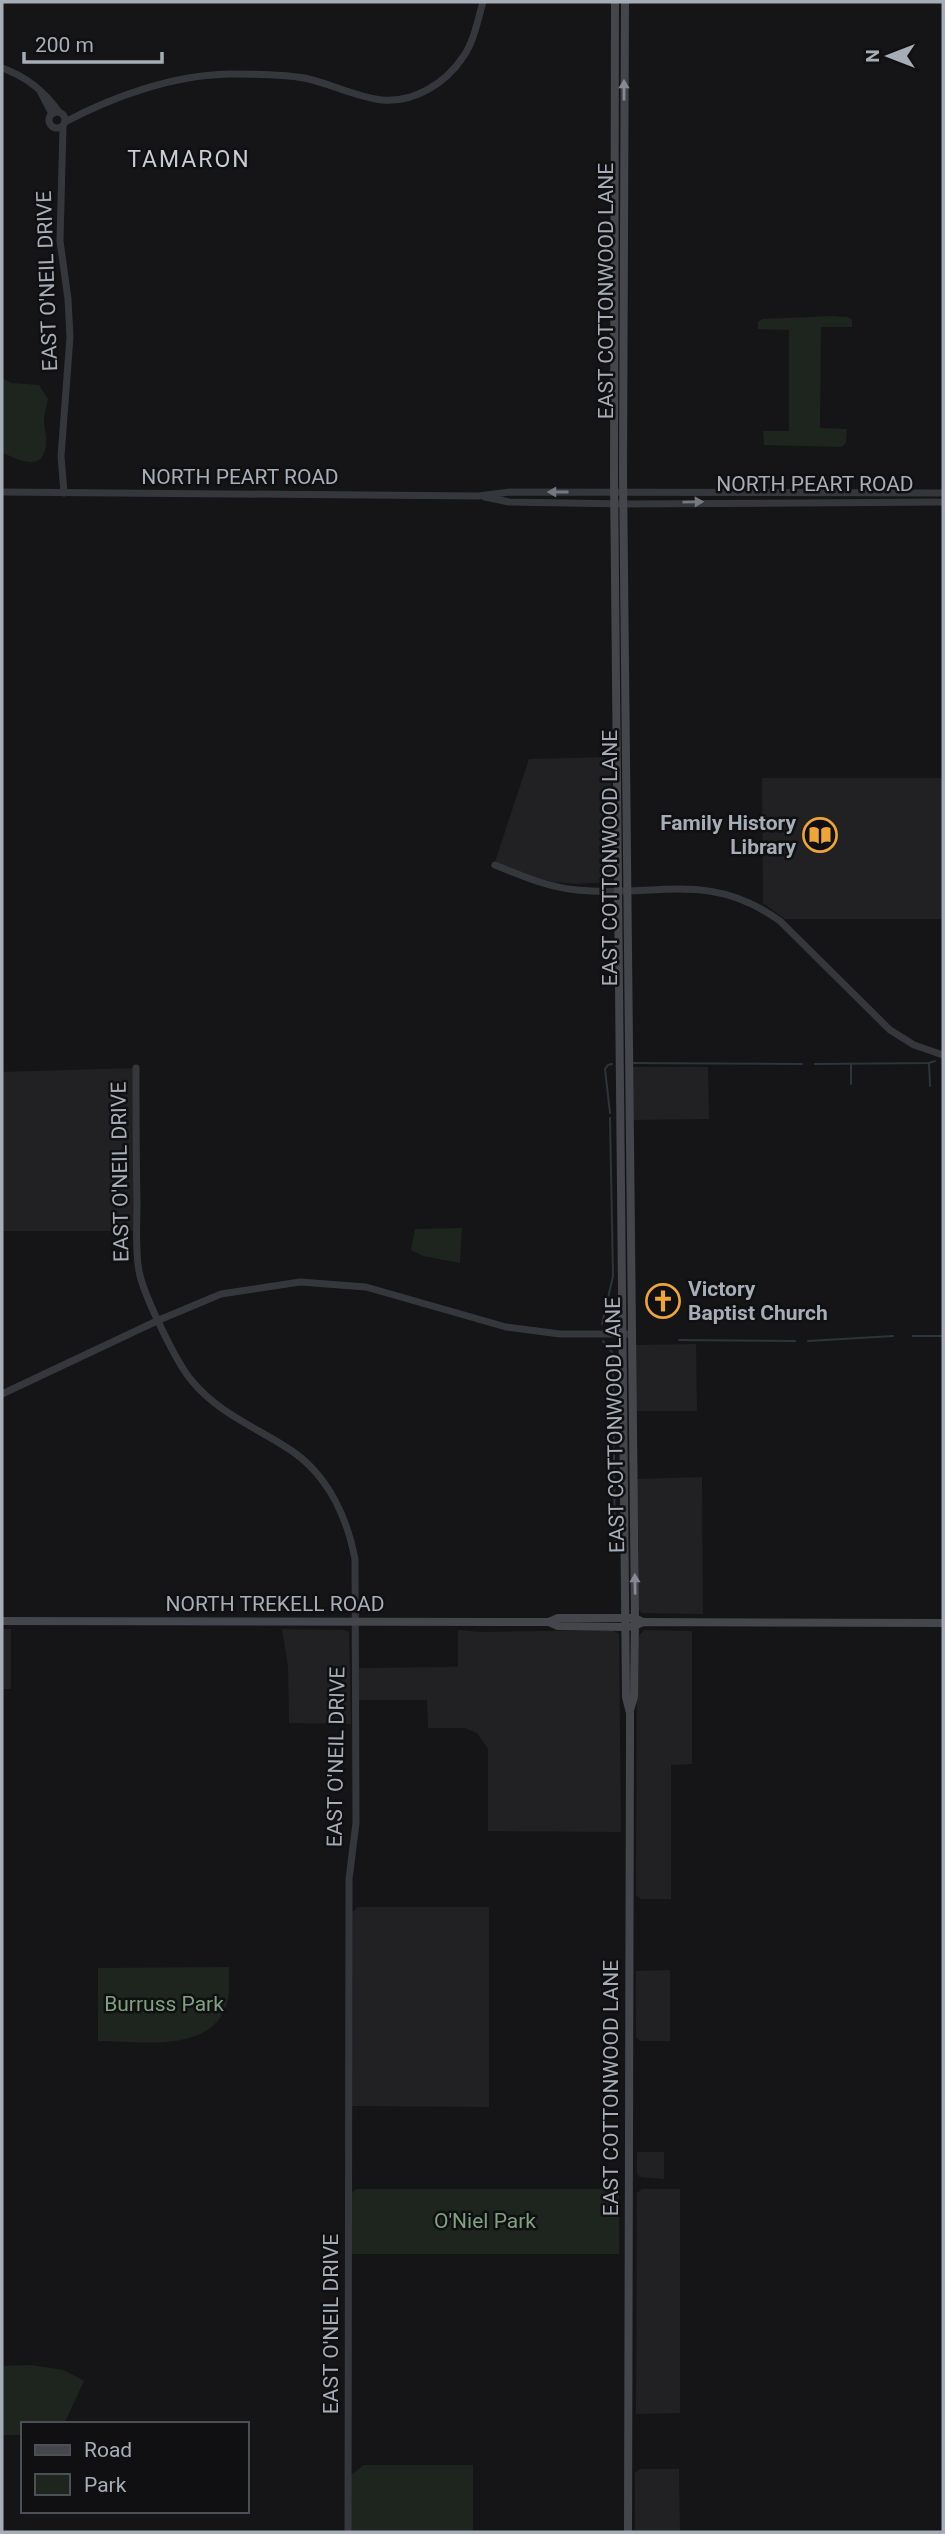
<svg xmlns="http://www.w3.org/2000/svg" width="945" height="2534" viewBox="0 0 945 2534" font-family="Roboto,sans-serif">
	<style>
		.built { fill: #212124 }
		.green { fill: #1d251e }
		.lines { fill: none; stroke-linecap: round; stroke-linejoin: round }
		.stream { stroke: #2b353a; stroke-width: 2 }
		.tertiary { stroke: #36373c; stroke-width: 7 }
		.secondary { stroke: #44464c; stroke-width: 8 }
		.oneway { fill: #848992 }
		.oneway2 { fill: #747880 }
		.labels { text-anchor: middle; dominant-baseline: central; stroke-width: 5; stroke-linejoin: round; paint-order: stroke }
		.street-label { font-size: 21px; fill: #a7adb7; stroke: #101012 }
		.poi-label { font-size: 21px; font-weight: bold; fill: #a7adb7; stroke: #101012; text-anchor: end }
		.park-label { font-size: 21px; fill: #7fa17f; stroke: #101012 }
		.neighbourhood-label { font-size: 23px; letter-spacing: 2px; fill: #c8cbd3; stroke: #101012 }
	</style>
	<rect width="100%" height="100%" fill="#151517"/>
	<g class="built">
		<path d="M611 757 614 877 610 882 578 884 554 882 540 879 495 862 529 759Z"/>
		<path d="M762 778H943V919H785L763 903Z"/>
		<path d="M631 1067H708L709 1119 632 1120Z"/>
		<path d="M136 1068 137 1231H2V1072Z"/>
		<path d="M696 1344 697 1411H634V1345Z"/>
		<path d="M702 1477 703 1614 642 1613 637 1608 639 1548 636 1479Z"/>
		<rect x="2" y="1629" width="9" height="60"/>
		<path d="M282 1629 344 1630 349 1632 351 1724 289 1723 288 1667Z"/>
		<path d="M458 1630 482 1632 612 1630 619 1634 621 1832 488 1831V1749L477 1733 465 1728H428L427 1700H359V1668L458 1667Z"/>
		<path d="M644 1630 692 1631V1764L671 1765V1899H641L636 1895 637 1638Z"/>
		<path d="M358 1907H489V2107L352 2106V1912Z"/>
		<path d="M670 1970V2041H640L636 2037V1971Z"/>
		<path d="M637 2152H664V2179L639 2177 637 2173Z"/>
		<path d="M642 2189H680V2413L636 2414 637 2193Z"/>
		<path d="M640 2469H679L680 2532H635V2473Z"/>
	</g>
	<g class="green">
		<path d="M832 316 848 317 852 320V327H821L820 428 847 429 846 443 842 447 764 445 763 431H789V330L758 329V322L762 319Z"/>
		<path d="M2 378 12 383 39 385 48 399C47 406 44 414 44 421 44 427 46 433 46 439 47 472 22 463 2 452Z"/>
		<path d="M462 1228 460 1263 423 1256 411 1250 415 1229Z"/>
		<path d="M229 1967C229 1978 230 1989 228 2000 214 2055 141 2041 98 2041V1968Z"/>
		<path d="M356 2189H614L619 2193V2254H351L352 2193Z"/>
		<path d="M31 2365 64 2370 84 2381 64 2424H23V2435H2V2366Z"/>
		<path d="M364 2465H473V2532H351V2475Z"/>
	</g>
	<g class="lines">
		<g class="stream">
			<path d="M633 1063 802 1064"/>
			<path d="M929 1063 930 1086"/>
			<path d="M815 1064 929 1063 935 1061"/>
			<path d="M851 1064V1084"/>
			<path d="M610 1113 605 1069 608 1065 612 1064"/>
			<path d="M602 1324 613 1276 610 1118"/>
			<path d="M913 1336H943"/>
			<path d="M679 1340 795 1341"/>
			<path d="M603 1341 612 1352 613 1360 615 1549"/>
			<path d="M808 1341 893 1336"/>
		</g>
		<g class="tertiary">
			<path d="M2 68C25 76 45 92 59 112"/>
			<path d="M41 93 52 114"/>
			<circle cx="57" cy="120" r="8"/>
			<path d="M65 122C114 96 174 75 229 74 254 74 280 74 304 78 330 83 355 97 382 100 414 103 446 83 463 57 474 42 478 19 483 2"/>
			<path d="M63 126 60 241 68 299 70 337 61 456 64 493"/>
			<path d="M2 492 478 496 510 492 943 493"/>
			<path d="M485 497 509 502 625 504 943 502"/>
			<path d="M495 865C522 876 547 887 577 890 655 898 708 869 780 921L890 1030 914 1045 943 1055"/>
			<path d="M136 1068C136 1113 136 1157 137 1202 137 1225 135 1249 139 1271 143 1294 177 1364 192 1381 219 1414 258 1428 292 1451 328 1476 347 1517 355 1559L356 1823 349 1879V1903L348 2532"/>
			<path d="M2 1394 159 1320 221 1294 300 1282 366 1287 506 1327 560 1334H631"/>
		</g>
		<g class="secondary">
			<path d="M615 2 614 477 626 1697 630 1713V1736L628 2532"/>
			<path d="M625 2 623 474 635 1618 634 1697 630 1710"/>
			<path d="M2 1621 549 1622 558 1618H635L643 1622"/>
			<path d="M549 1622 558 1626 625 1627 635 1626 643 1622 943 1623"/>
		</g>
	</g>
	<defs><path id="oneway-solid" d="M-6-.8H1V-3.2L6.5 0L1 3.2V.8H-6Z" transform="scale(1.75)"/></defs>
	<g class="oneway">
		<use href="#oneway-solid" transform="translate(624 90) rotate(-90)"/>
		<use href="#oneway-solid" transform="translate(635 1584) rotate(-91)"/>
	</g>
	<g class="oneway2">
		<use href="#oneway-solid" transform="translate(558 492) rotate(180)"/>
		<use href="#oneway-solid" transform="translate(693 502) rotate(-1)"/>
	</g>
	<defs>
		<g id="library-ring" transform="scale(1.75)"><circle r="9.5" fill="#101012" stroke="#eda537" stroke-width="1.5"/><path d="M-6-4Q-3-5.5-.7-3.5V5Q-3 3-6 4ZM6-4Q3-5.5 .7-3.5V5Q3 3 6 4Z" fill="#eda537"/></g>
		<g id="church-ring" transform="scale(1.75)"><circle r="9.5" fill="#101012" stroke="#eda537" stroke-width="1.5"/><path d="M-1.2-6h2.4v3.5h3.3v2.4h-3.3V6h-2.4V-.1h-3.3v-2.4h3.3Z" fill="#eda537"/></g>
	</defs>
	<g fill-rule="evenodd">
		<use href="#library-ring" x="820" y="835"/>
		<use href="#church-ring" x="663" y="1301"/>
	</g>
	<g class="labels">
		<g class="street-label">
			<text transform="translate(47 281) rotate(-92)">EAST O'NEIL DRIVE</text>
			<text transform="translate(606 291) rotate(-90)">EAST COTTONWOOD LANE</text>
			<text x="240" y="477">NORTH PEART ROAD</text>
			<text x="815" y="484">NORTH PEART ROAD</text>
			<text transform="translate(610 858) rotate(-90)">EAST COTTONWOOD LANE</text>
			<text transform="translate(120 1172) rotate(-91)">EAST O'NEIL DRIVE</text>
			<text transform="translate(615 1425) rotate(-91)">EAST COTTONWOOD LANE</text>
			<text x="275" y="1604">NORTH TREKELL ROAD</text>
			<text transform="translate(336 1757) rotate(-89)">EAST O'NEIL DRIVE</text>
			<text transform="translate(611 2088) rotate(-90)">EAST COTTONWOOD LANE</text>
			<text transform="translate(331 2324) rotate(-90)">EAST O'NEIL DRIVE</text>
		</g>
		<g class="poi-label">
			<text x="796" y="823">Family History<tspan x="796" dy="24">Library</tspan></text>
			<text x="688" y="1289" text-anchor="start">Victory<tspan x="688" dy="24">Baptist Church</tspan></text>
		</g>
		<g class="park-label">
			<text x="164" y="2004">Burruss Park</text>
			<text x="485" y="2221">O'Niel Park</text>
		</g>
		<g class="neighbourhood-label">
			<text x="189" y="159">TAMARON</text>
		</g>
	</g>
	<rect width="945" height="2534" fill="none" stroke="#a7adb7" stroke-width="7"/>
	<rect x="21" y="2422" width="228" height="91" fill="#101012" stroke="#4c4f54" stroke-width="2"/>
	<rect x="35" y="2445" width="35" height="10" fill="#44464c" stroke="#4c4f54" stroke-width="2"/>
	<text x="84" y="2457" font-size="21" fill="#a7adb7">Road</text>
	<rect x="35" y="2474" width="35" height="21" fill="#1d251e" stroke="#4c4f54" stroke-width="2"/>
	<text x="84" y="2492" font-size="21" fill="#a7adb7">Park</text>
	<g transform="translate(889 56) rotate(270)" stroke="#101012" stroke-width="5" paint-order="stroke">
	<path d="M0-5L12 26L0 18L-12 26Z" fill="#a7adb7"/>
	<text y="-10" font-size="19" font-weight="bold" text-anchor="middle" fill="#a7adb7">N</text>
	</g>
	<path d="M24 52v10h138v-10" fill="none" stroke="#a7adb7" stroke-width="3.5"/>
	<text x="35" y="52" font-size="21" fill="#a7adb7" stroke="#101012" stroke-width="5" paint-order="stroke">200 m</text>
</svg>
